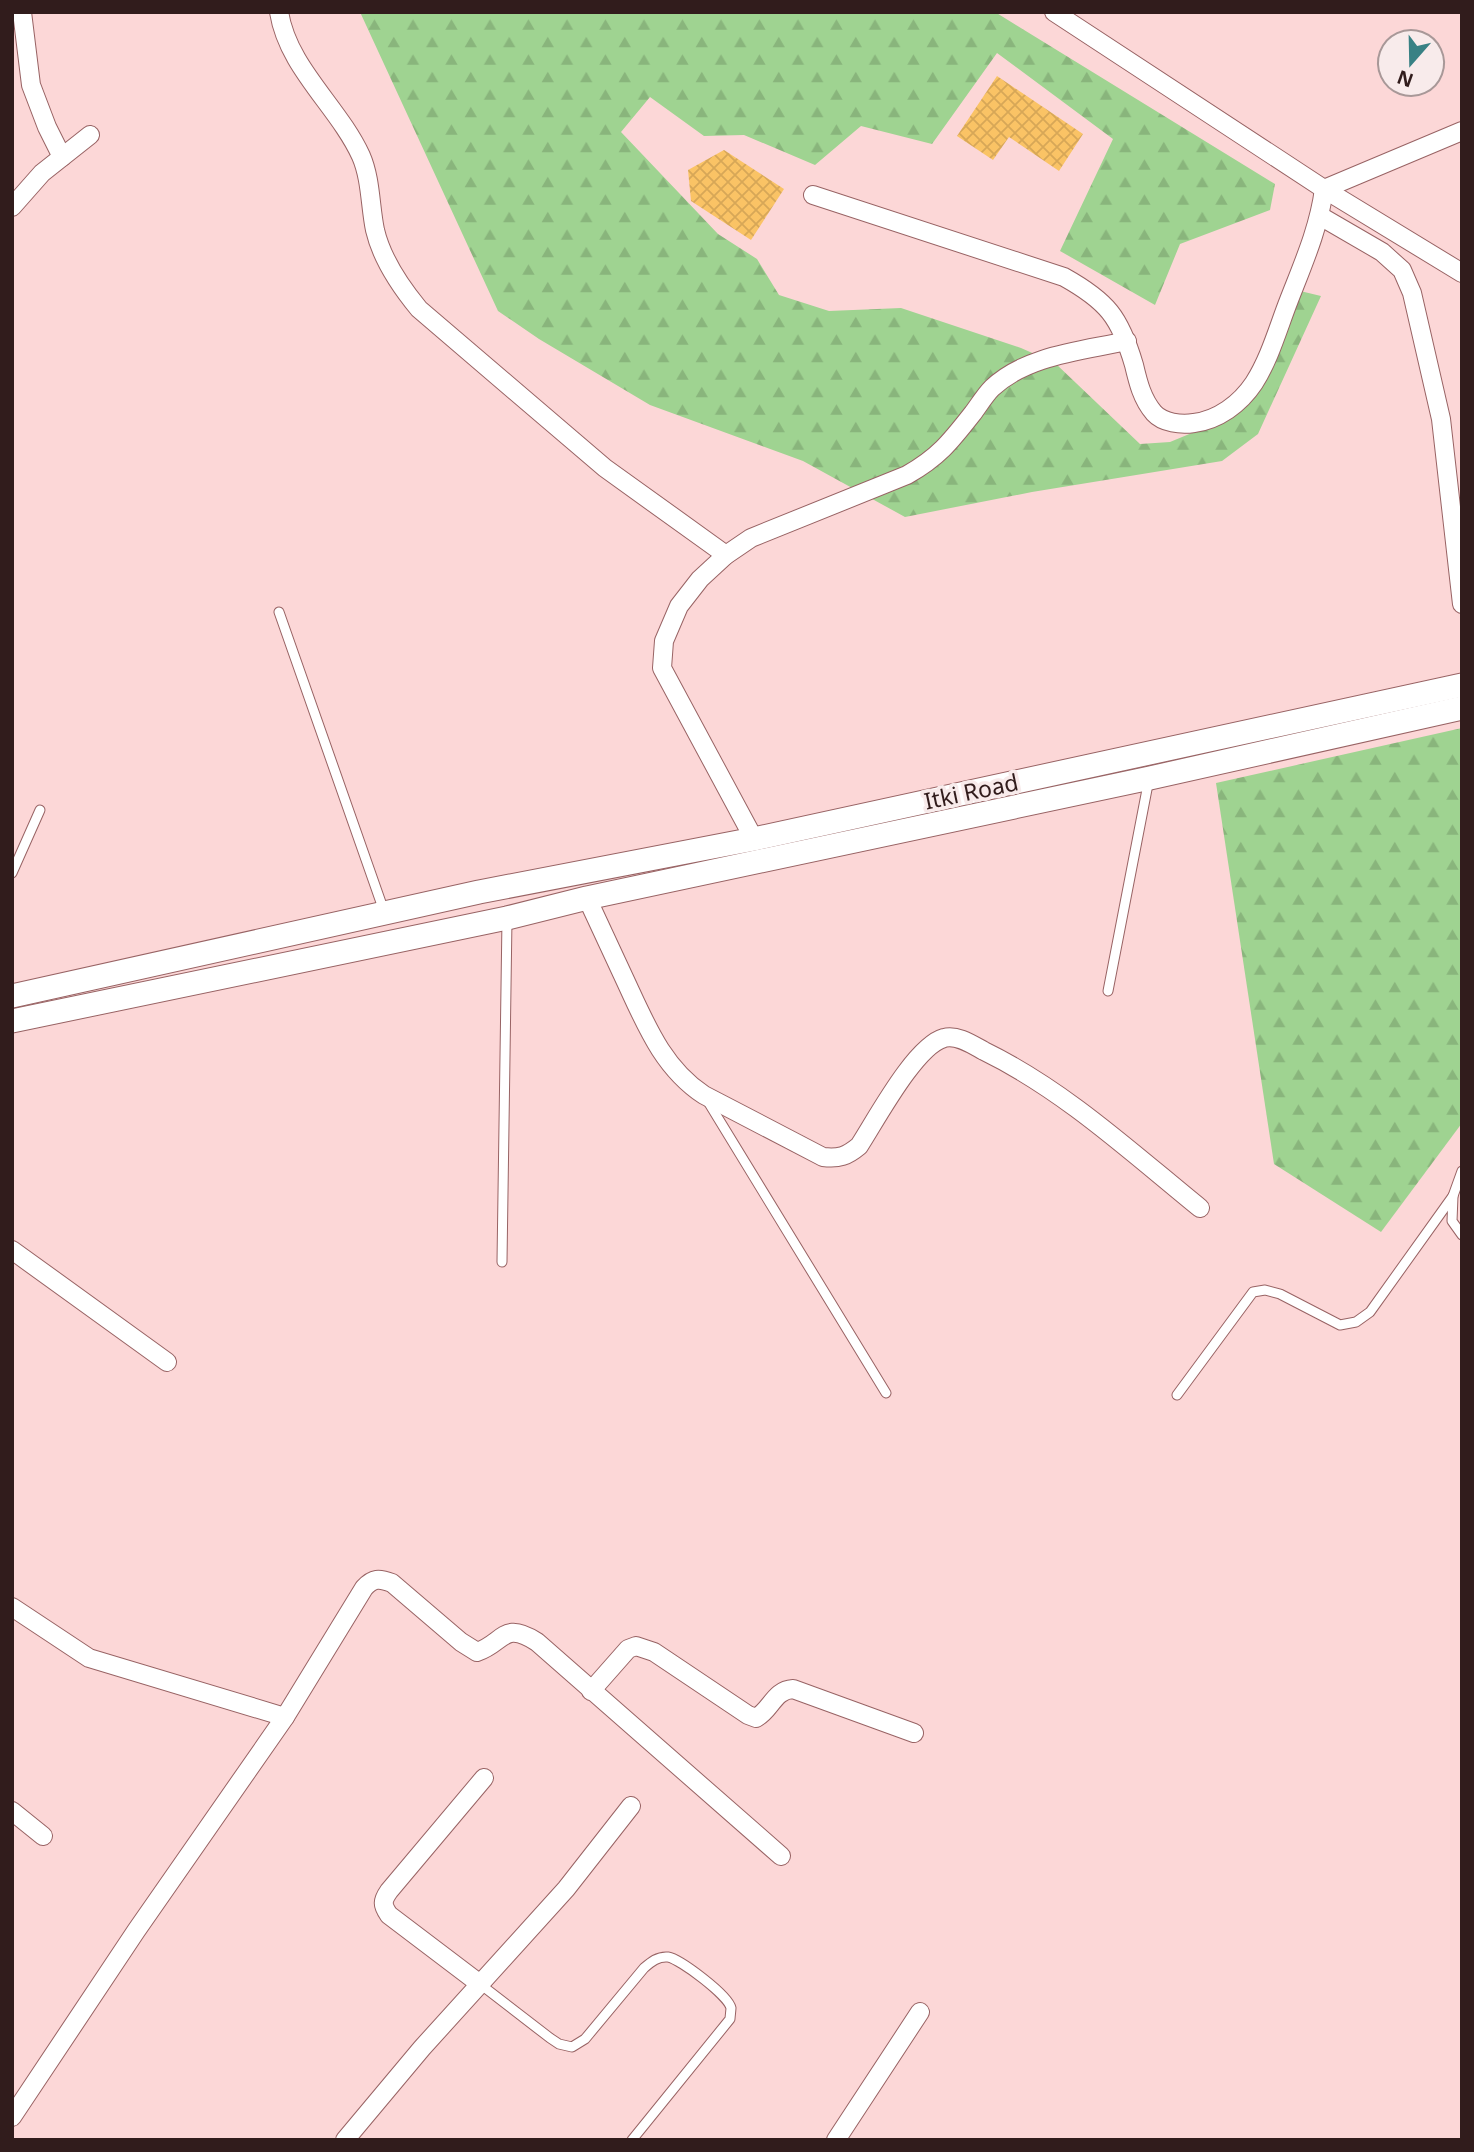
<svg xmlns="http://www.w3.org/2000/svg" width="1474" height="2152" viewBox="0 0 1474 2152" font-family="'Noto Sans',sans-serif">
	<style>
		.forest { fill: url(#forest-firs) }
		.building { fill: url(#building-cross-hatch) }
		.lines { fill: none; stroke-linecap: round; stroke-linejoin: round }
		.lane-casing { stroke: #986364; stroke-width: 11 }
		.street-casing { stroke: #986364; stroke-width: 20 }
		.secondary-casing { stroke: #986364; stroke-width: 25 }
		.lane { stroke: #fff; stroke-width: 9 }
		.street { stroke: #fff; stroke-width: 18 }
		.secondary { stroke: #fff; stroke-width: 23 }
		.labels { text-anchor: middle; dominant-baseline: central; stroke-width: 7; stroke-linejoin: round; paint-order: stroke }
		.street-label { font-size: 23px; fill: #311c1c; stroke: #f8ebeb }
	</style>
	<defs>
		<pattern id="forest-firs" width="22" height="20" patternUnits="userSpaceOnUse" patternTransform="scale(1.75)"><rect width="22" height="20" fill="#9fd391"/><path d="M5 1l3.5 6h-7zM16 11l3.5 6h-7z" fill="#89b57c"/></pattern>
		<pattern id="building-cross-hatch" width="8" height="8" patternUnits="userSpaceOnUse" patternTransform="scale(1.75)"><rect width="8" height="8" fill="#fac365"/><path d="M0 0l8 8M0 8l8-8" fill="none" stroke="#d7a757"/></pattern>
	</defs>
	<rect width="100%" height="100%" fill="#fcd7d7"/>
	<g class="forest">
		<path d="M360 12H995L1275 184 1270 210 1180 244 1155 305 1060 251 1113 139 997 53 932 144 861 126 815 165 744 135 704 136 650 97 621 132 718 234 757 259 779 295 829 311 901 308 1021 348 1055 363 1140 444 1170 442 1228 418 1296 290 1321 296 1258 434 1222 461 1032 492 905 517 803 461 650 405 539 339 498 311Z"/>
		<path d="M1462 728V1123L1381 1232 1274 1164 1216 783Z"/>
	</g>
	<g class="building">
		<path d="M997 76 1083 134 1059 171 1009 137 993 160 957 136Z"/>
		<path d="M724 150 784 189 751 240 691 201 688 170Z"/>
	</g>
	<g class="lines">
		<g class="lane-casing">
			<g id="lane">
				<path d="M279 612 384 911"/>
				<path d="M12 873 40 810"/>
				<path d="M1108 991 1149 779"/>
				<path d="M707 1100 886 1393"/>
				<path d="M1462 1171 1453 1196 1452 1221 1462 1235"/>
				<path d="M502 1262 507 919"/>
				<path d="M1177 1395 1253 1292 1265 1290 1280 1294 1340 1325 1356 1322 1370 1312 1453 1196"/>
				<path d="M480 1984 550 2038 559 2044 572 2047 585 2039 644 1968C651 1962 658 1956 668 1957 680 1959 728 1995 731 2008 731 2009 730 2018 730 2019L632 2140"/>
			</g>
		</g>
		<g class="street-casing">
			<g id="street">
				<path d="M22 12 31 85 47 127 62 157"/>
				<path d="M279 12C288 68 338 106 361 156 371 179 370 206 375 230 382 260 400 286 419 309L605 468 726 555"/>
				<path d="M1054 12 1324 189 1462 273"/>
				<path d="M813 195 1064 277C1107 301 1120 317 1134 365 1138 382 1142 399 1154 413 1163 423 1181 425 1194 423 1218 420 1240 404 1254 383 1270 358 1278 328 1289 300 1303 264 1319 228 1324 189L1462 131"/>
				<path d="M12 207 42 173 90 135"/>
				<path d="M1320 216 1382 252 1402 270 1412 293 1441 419 1462 604"/>
				<path d="M754 839 662 668 664 641 679 606 700 579 726 555 751 538 907 475C939 457 951 441 973 413 979 405 985 395 992 388 1027 355 1082 351 1127 341"/>
				<path d="M587 898C600 926 613 954 626 982 646 1025 663 1068 704 1095L823 1157C839 1159 847 1156 859 1146 876 1120 915 1046 944 1038 957 1034 973 1045 984 1051 1064 1090 1131 1152 1200 1208"/>
				<path d="M12 1250 167 1362"/>
				<path d="M12 1607 89 1658 285 1717"/>
				<path d="M591 1691 628 1649 636 1646 654 1652 748 1715 756 1718C771 1710 774 1690 793 1689L914 1733"/>
				<path d="M12 1811 43 1836"/>
				<path d="M480 1984 389 1915C382 1905 382 1901 389 1891L484 1778"/>
				<path d="M12 2117 136 1931 285 1717 364 1588C373 1578 379 1578 392 1583L461 1642 477 1652C504 1643 503 1620 537 1642L781 1856"/>
				<path d="M345 2140 422 2048 566 1889 631 1806"/>
				<path d="M836 2140 920 2012"/>
			</g>
		</g>
		<g class="secondary-casing">
			<g id="secondary">
				<path d="M12 996 479 892 754 839 1462 685"/>
				<path d="M12 1021 507 918 587 898 1150 778 1462 708"/>
			</g>
		</g>
		<use href="#lane" class="lane"/>
		<use href="#street" class="street"/>
		<use href="#secondary" class="secondary"/>
	</g>
	<g class="labels">
		<g class="street-label">
			<text transform="translate(971 791) rotate(-12)">Itki Road</text>
		</g>
	</g>
	<rect width="1474" height="2152" fill="none" stroke="#311c1c" stroke-width="28"/>
	<g transform="translate(1411 63) rotate(200)"><circle r="33" fill="#f8ebeb" stroke="#a89898" stroke-width="2"/>
	<path d="M0-5L12 26L0 18L-12 26Z" fill="#388184"/>
	<text y="-10" font-size="19" font-weight="bold" text-anchor="middle" fill="#311c1c">N</text>
	</g>
</svg>
